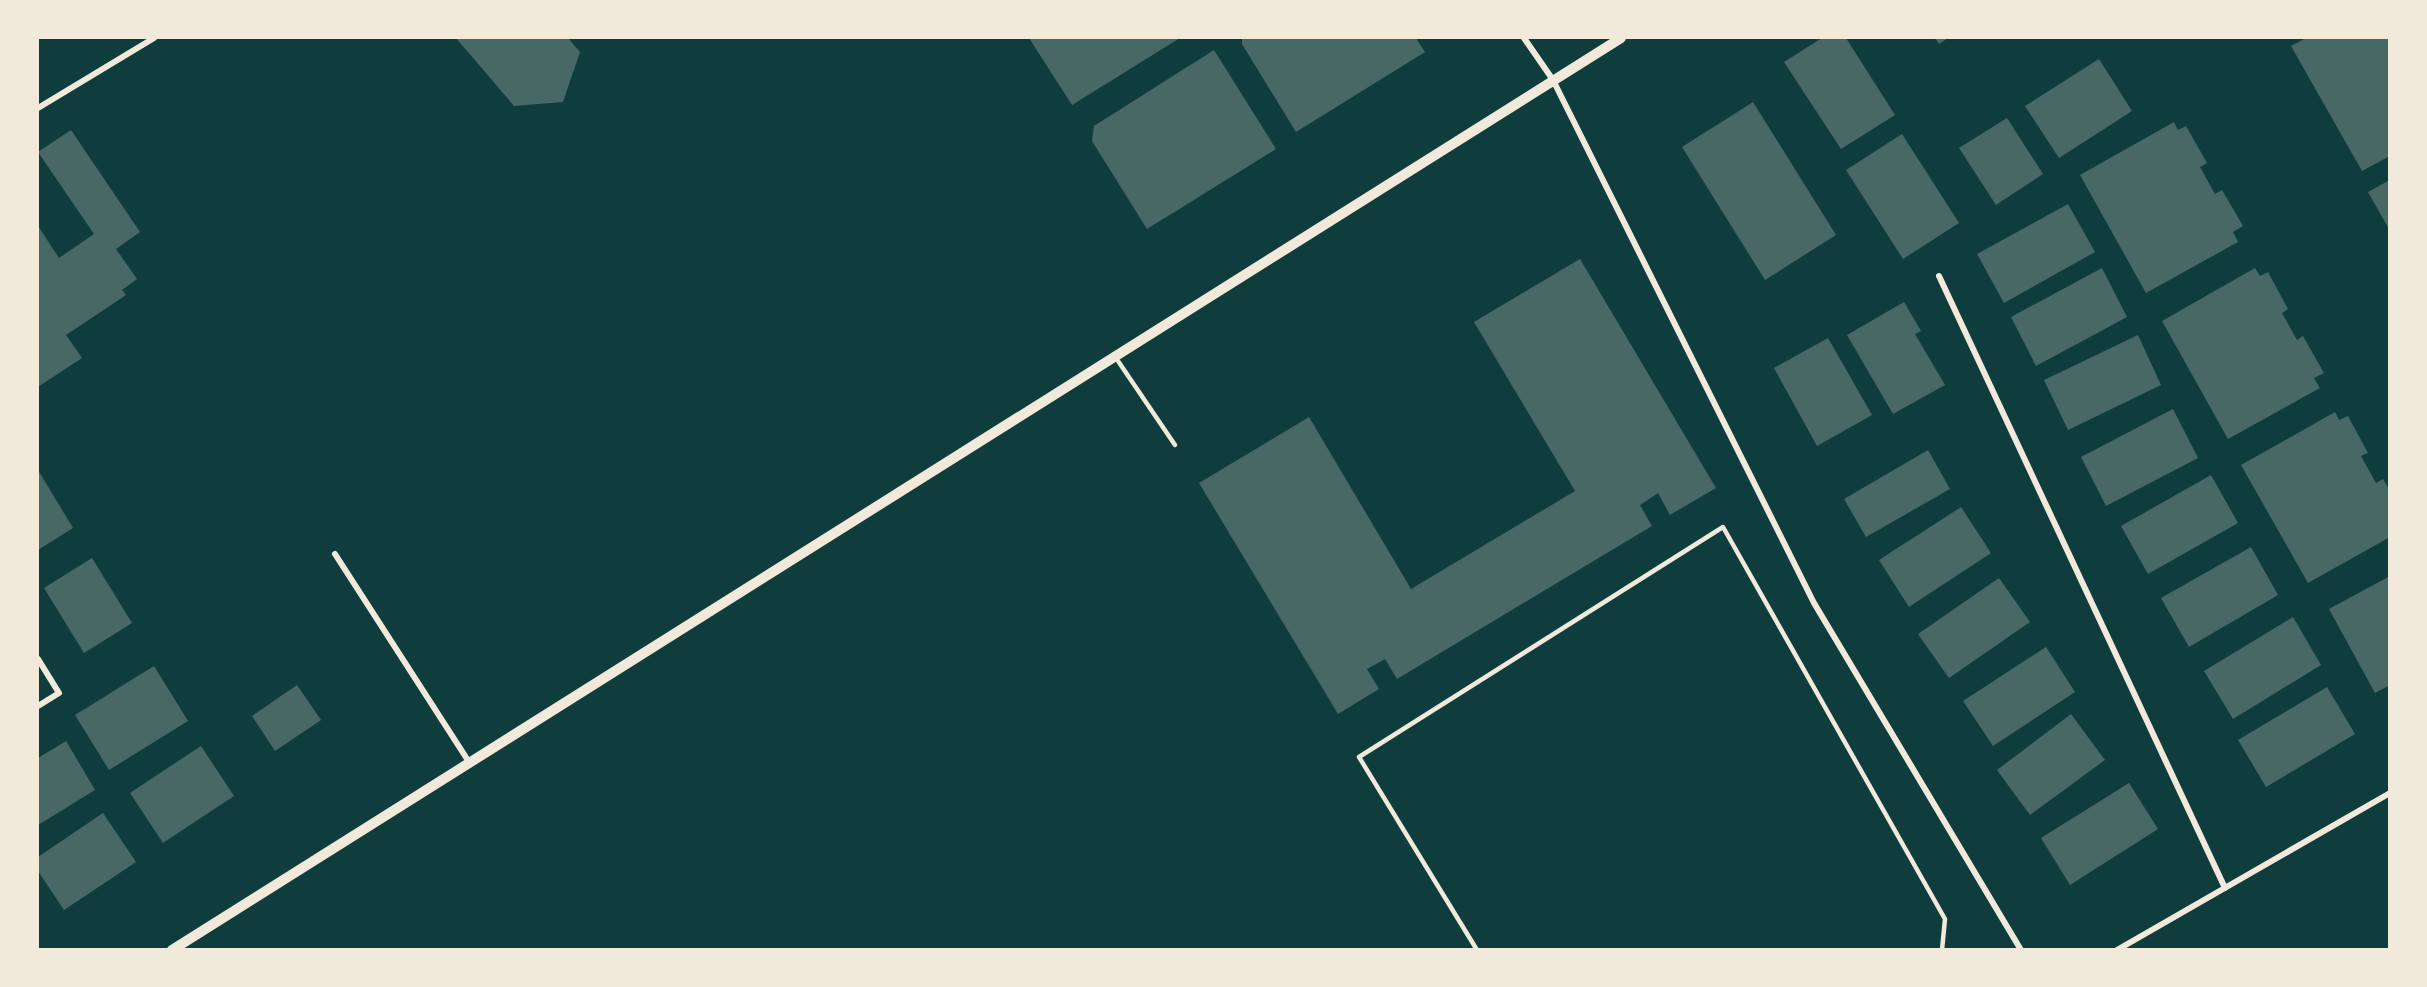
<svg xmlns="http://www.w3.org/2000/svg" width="2427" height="987" viewBox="0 0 2427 987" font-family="Rubik,sans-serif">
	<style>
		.building { fill: #486865 }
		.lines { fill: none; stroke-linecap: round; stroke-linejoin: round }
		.service { stroke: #f1e9da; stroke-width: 4.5 }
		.minor { stroke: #f1e9da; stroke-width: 6 }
		.tertiary { stroke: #f1e9da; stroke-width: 10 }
	</style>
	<rect width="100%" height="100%" fill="#0f3d3e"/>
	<g class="building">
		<path d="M456 38H568L580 52 563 102 514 106Z"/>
		<path d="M1029 38H1180L1072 105Z"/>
		<path d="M1242 38H1416L1425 52 1296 132 1242 44Z"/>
		<path d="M1822 38H1846L1895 115 1841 149 1784 62Z"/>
		<path d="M1935 38H1948L1939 44Z"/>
		<path d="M2306 38H2390V156L2362 171 2291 46Z"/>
		<path d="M1214 50 1276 149 1147 229 1092 141 1094 126Z"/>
		<path d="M2099 59 2132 111 2059 158 2025 106Z"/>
		<path d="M1753 102 1836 235 1765 280 1682 147Z"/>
		<path d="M2007 118 2043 174 1996 205 1959 148Z"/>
		<path d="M2174 122 2178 130 2186 126 2207 163 2200 167 2215 194 2222 190 2243 226 2233 232 2238 242 2146 293 2080 175Z"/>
		<path d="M71 130 140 232 116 249 137 279 122 290 126 295 66 335 82 358 38 387V226L59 258 94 234 38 152Z"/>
		<path d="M1902 134 1959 223 1903 259 1846 170Z"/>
		<path d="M2390 180V231L2368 192Z"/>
		<path d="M2068 204 2095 252 2004 303 1977 254Z"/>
		<path d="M1580 259 1716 488 1670 515 1658 493 1640 505 1652 526 1397 679 1385 659 1367 669 1379 689 1338 714 1199 483 1309 417 1411 589 1575 491 1474 322Z"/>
		<path d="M2102 268 2127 317 2036 366 2011 317Z"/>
		<path d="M2255 268 2260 276 2268 272 2288 309 2282 313 2297 340 2303 336 2324 373 2314 378 2320 388 2228 439 2162 321Z"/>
		<path d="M1904 302 1921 331 1915 334 1945 385 1893 414 1847 335Z"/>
		<path d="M2138 335 2161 385 2068 430 2044 380Z"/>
		<path d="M1828 338 1872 415 1817 446 1774 368Z"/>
		<path d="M2173 409 2198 458 2106 506 2081 457Z"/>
		<path d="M2335 412 2339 420 2348 416 2368 453 2361 456 2376 483 2383 479 2390 491V537L2308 583 2241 465Z"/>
		<path d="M1928 450 1950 489 1866 537 1844 499Z"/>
		<path d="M38 470 73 528 38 550Z"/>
		<path d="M2211 475 2238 523 2148 574 2121 526Z"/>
		<path d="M1961 507 1991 553 1909 607 1879 560Z"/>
		<path d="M2251 547 2278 595 2189 647 2161 598Z"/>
		<path d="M92 558 132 623 84 653 44 588Z"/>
		<path d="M2390 576V685L2375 693 2329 609Z"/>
		<path d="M1999 578 2030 622 1949 678 1918 634Z"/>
		<path d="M2293 617 2321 665 2233 719 2204 671Z"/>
		<path d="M2046 647 2075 692 1993 746 1963 701Z"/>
		<path d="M154 666 188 721 109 770 75 715Z"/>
		<path d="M297 685 321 720 275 751 252 716Z"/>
		<path d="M2327 687 2355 734 2266 787 2238 740Z"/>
		<path d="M2071 714 2105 760 2030 815 1997 770Z"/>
		<path d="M66 741 95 790 38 825V758Z"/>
		<path d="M201 746 234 796 163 843 130 793Z"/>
		<path d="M2129 783 2158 829 2070 885 2041 838Z"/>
		<path d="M103 813 136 862 64 910 38 871V857Z"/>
	</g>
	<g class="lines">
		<g class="service">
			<path d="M1116 358 1175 445"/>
			<path d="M1477 950 1359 757 1723 527 1945 919 1942 950"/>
		</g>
		<g class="minor">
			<path d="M1524 38 1553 80 1814 603 2021 950"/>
			<path d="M38 108 154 38"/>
			<path d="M1939 276 2225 888"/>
			<path d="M335 554 469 762"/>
			<path d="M38 659 59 693 38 706"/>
			<path d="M2117 950 2390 793"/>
		</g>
		<path class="tertiary" d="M172 950 1621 38"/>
	</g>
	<rect width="2427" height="987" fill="none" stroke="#f1e9da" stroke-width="78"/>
</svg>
